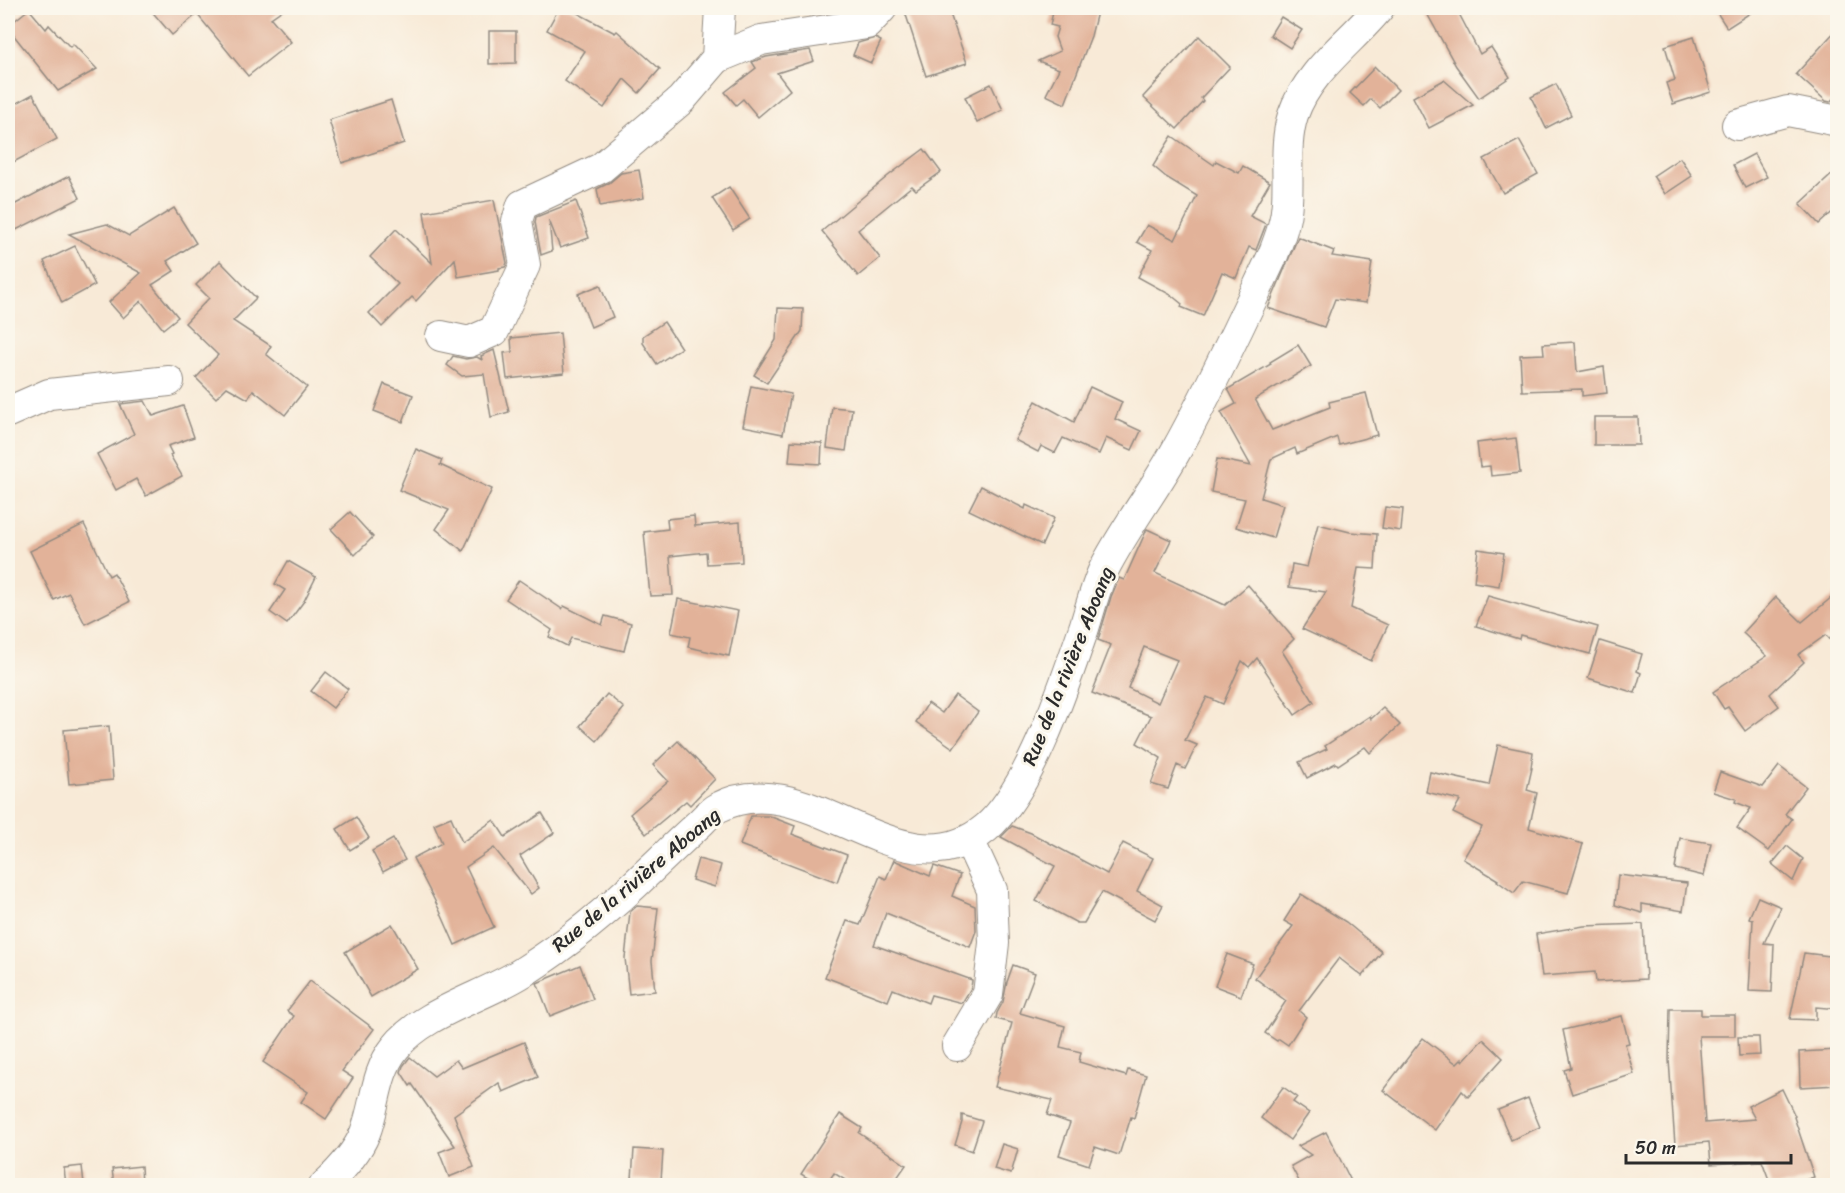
<svg xmlns="http://www.w3.org/2000/svg" width="1845" height="1193" viewBox="0 0 1845 1193" font-family="Sriracha,sans-serif">
	<style>
		.building { fill: #e2b299; fill-rule: evenodd }
		.lines { fill: none; stroke-linecap: round; stroke-linejoin: round }
		.minor-casing { stroke: #928a81; stroke-width: 32 }
		.minor { stroke: #fff; stroke-width: 30 }
		.labels { text-anchor: middle; dominant-baseline: central; stroke-width: 6; stroke-linejoin: round; paint-order: stroke }
		.street-label { font-size: 20px; fill: #2b2b2b; stroke: #fbf7ec }
	</style>
	<rect width="100%" height="100%" fill="#fbf7ec"/>
	<filter id="ink" filterUnits="userSpaceOnUse"><feTurbulence type="fractalNoise" baseFrequency=".0167" numOctaves="2"/><feDisplacementMap in="SourceGraphic" scale="12" xChannelSelector="R" yChannelSelector="G"/><feConvolveMatrix kernelMatrix="1 2 1 2 8 2 1 2 1" color-interpolation-filters="sRGB"/></filter>
	<filter id="wash" filterUnits="userSpaceOnUse"><feTurbulence type="fractalNoise" baseFrequency=".008" numOctaves="4" result="noise"/><feDisplacementMap in="SourceGraphic" scale="24" xChannelSelector="R" yChannelSelector="G"/><feGaussianBlur stdDeviation="1.35" result="paint"/><feColorMatrix in="noise" values="0 0 0 0 0 0 0 0 0 0 0 0 0 0 0 0 0 1.4 0 .05"/><feComposite in="paint" operator="in"/></filter>
	<g filter="url(#wash)">
		<rect width="100%" height="100%" fill="#f8ead7"/>
		<g id="blocks">
			<g class="building">
				<path d="M149 8H285L271 18 291 42 248 76 197 14 172 35Z"/>
				<path d="M559 8H568L615 33 617 31 660 69 639 93 624 79 604 108 565 81 585 51 547 30Z"/>
				<path d="M921 8H948L967 63 926 76 905 12Z"/>
				<path d="M1054 8H1098L1091 36 1065 104 1046 95 1059 69 1038 61 1060 51 1055 37 1058 27 1050 25Z"/>
				<path d="M1424 8H1456L1480 54 1491 47 1510 77 1479 98 1456 66Z"/>
				<path d="M1714 8H1758L1727 28Z"/>
				<path d="M29 9 46 29 49 25 70 47 73 44 97 69 58 91 8 28V26Z"/>
				<path d="M1281 17 1302 30 1290 48 1270 35Z"/>
				<path d="M1838 28V93L1830 102 1826 101 1796 74Z"/>
				<path d="M489 31H516V63L489 64Z"/>
				<path d="M1199 36 1230 67 1201 98 1203 101 1177 129 1143 97Z"/>
				<path d="M1694 37 1711 92 1673 104 1666 83 1675 80 1665 46Z"/>
				<path d="M875 38 881 41 871 63 853 55 858 43Z"/>
				<path d="M810 50 814 61 777 73 790 90 758 117 743 99 736 105 725 92 756 68 752 62 766 57Z"/>
				<path d="M1375 67 1398 90 1380 108 1371 99 1364 106 1350 93Z"/>
				<path d="M1444 80 1473 105 1429 128 1413 97Z"/>
				<path d="M991 84 1003 110 977 123 965 97Z"/>
				<path d="M1556 84 1571 115 1546 128 1531 97Z"/>
				<path d="M33 94 57 139 8 165V108Z"/>
				<path d="M391 100 404 143 342 163 329 120Z"/>
				<path d="M1172 136 1214 165 1216 161 1239 173 1243 166 1270 182 1250 216 1266 224 1256 250 1249 247 1236 278 1222 272 1203 316 1181 307 1182 304 1171 295 1138 277 1152 250 1137 242 1147 225 1175 240 1197 196 1166 177 1153 166Z"/>
				<path d="M1519 140 1538 174 1503 193 1484 159Z"/>
				<path d="M924 149 941 172 916 190 912 186 858 230 880 258 858 276 822 231 888 176Z"/>
				<path d="M1754 154 1767 177 1745 188 1733 165Z"/>
				<path d="M1680 158 1692 176 1665 194 1653 176Z"/>
				<path d="M1838 169V207L1819 224 1800 204Z"/>
				<path d="M639 170 644 198 600 206 597 189 609 183 621 173Z"/>
				<path d="M69 176 80 198 8 234V208Z"/>
				<path d="M729 187 750 219 733 230 712 198Z"/>
				<path d="M494 200 507 263 505 267 499 268V270L458 277 455 259 416 301 412 297 382 327 369 313 398 284 370 257 396 229 432 263 424 212Z"/>
				<path d="M576 201 589 238 560 248 549 220 552 251 541 255 535 222 536 217Z"/>
				<path d="M174 208 196 243 167 261 174 271 152 285 178 317 163 329 141 301 123 318 109 302 141 273 69 234 107 224 129 236Z"/>
				<path d="M1298 237 1334 251 1332 256 1372 262 1366 303 1335 299 1324 327 1268 308Z"/>
				<path d="M75 246 95 285 62 303 44 261Z"/>
				<path d="M220 261 256 298 233 321 271 346 266 354 307 387 285 415 253 390 248 399 227 387 216 398 196 378 218 355 185 323 209 298 196 285Z"/>
				<path d="M600 285 613 317 591 327 578 294Z"/>
				<path d="M778 308 803 309 802 331 767 383 754 375 776 340Z"/>
				<path d="M664 322 681 348 657 364 643 343V336Z"/>
				<path d="M560 333 564 373 507 379 504 353 512 352 511 338Z"/>
				<path d="M1575 342 1577 372 1604 367 1607 393 1582 396V389L1522 391 1520 355 1544 354 1543 344Z"/>
				<path d="M1298 345 1311 366 1255 399 1272 430 1330 407 1329 402 1366 393 1377 435 1339 445 1337 437 1297 454 1295 448 1271 459 1261 498 1283 505 1273 538 1236 527 1245 499 1211 492 1217 459 1251 466 1221 412 1236 404 1228 389 1271 364 1270 362Z"/>
				<path d="M494 350 509 412 491 417 484 374 462 376 447 365 453 356 466 359 477 357 482 360 481 356Z"/>
				<path d="M384 384 413 395 403 422 374 411Z"/>
				<path d="M751 386 791 394 783 434 743 426Z"/>
				<path d="M1090 387 1122 402 1115 419 1141 431 1132 450 1106 438 1099 454 1063 438 1055 453 1041 446 1038 452 1015 440 1036 401 1074 422Z"/>
				<path d="M145 401 153 416 183 406 194 437 168 446 172 454 170 455 182 476 146 496 136 479 116 490 97 454 134 434 120 404Z"/>
				<path d="M832 407 852 409 846 451 827 448Z"/>
				<path d="M1594 417H1638L1639 445H1594Z"/>
				<path d="M1516 438 1520 473 1491 476 1490 466 1480 467 1477 443Z"/>
				<path d="M791 441 822 443 821 464 789 462Z"/>
				<path d="M416 449 442 460 440 465 492 489 463 551 436 529 449 510 399 490Z"/>
				<path d="M981 486 1025 509 1026 505 1054 518 1042 545 969 510Z"/>
				<path d="M1385 507 1403 509 1401 531 1382 528Z"/>
				<path d="M350 512 373 537 355 555 331 529Z"/>
				<path d="M694 516 695 526 740 522 742 562 707 564 706 552 670 556 673 595 650 596 644 532 668 529 667 519Z"/>
				<path d="M84 524 109 576 114 573 129 602 85 624 69 593 54 600 30 551Z"/>
				<path d="M1318 524 1350 532 1377 534 1375 569 1358 568 1351 608 1388 625 1371 661 1302 629 1326 592 1289 587 1292 564 1307 567Z"/>
				<path d="M1147 529 1171 540 1155 573 1225 605 1248 585 1294 639 1282 651 1314 702 1295 715 1257 658 1249 667 1242 661 1223 704 1207 697 1185 740 1197 745 1185 769 1177 765 1168 789 1151 784 1161 758 1137 743 1151 716 1092 693 1111 645 1098 640 1111 597 1119 578 1124 580ZM1144 647 1177 660 1158 703 1128 688Z"/>
				<path d="M1478 549 1504 553 1499 586 1474 582Z"/>
				<path d="M288 561 316 577 304 601 287 624 270 612 285 590 275 584Z"/>
				<path d="M519 580 562 609 564 606 602 625 605 616 631 623 624 651 571 638 567 646 549 637 552 630 506 599Z"/>
				<path d="M1838 592V648L1826 635 1798 655 1804 662 1770 694 1779 706 1745 731 1728 707 1724 709 1713 692 1767 656 1743 633 1776 597 1802 622Z"/>
				<path d="M1488 596 1598 627 1590 654 1520 635 1519 639 1476 626Z"/>
				<path d="M678 599 738 611 729 656 688 647 690 637 671 633Z"/>
				<path d="M1600 641 1642 654 1637 671 1641 673 1635 693 1588 678Z"/>
				<path d="M326 672 348 689 333 708 311 691Z"/>
				<path d="M607 694 624 708 597 741 580 726Z"/>
				<path d="M955 695 978 712 953 748 916 722 928 703 942 713Z"/>
				<path d="M1383 708 1400 725 1370 753 1365 747 1338 765 1336 763 1307 778 1299 762 1327 749 1325 746 1370 716 1371 719Z"/>
				<path d="M109 726 113 780 69 784 64 730Z"/>
				<path d="M678 741 715 779 690 805 686 801 646 834 630 814 668 781 653 765Z"/>
				<path d="M1498 745 1533 752 1531 768H1532L1527 790 1537 793 1529 828 1583 844 1568 893 1523 881 1514 893 1497 881 1498 880 1463 859 1482 827 1453 813 1460 800 1426 792 1430 772 1489 785Z"/>
				<path d="M1779 766 1806 787 1785 814 1792 819 1769 851 1737 828 1751 808 1735 802 1736 799 1713 792 1720 772 1763 787Z"/>
				<path d="M542 813 554 833 520 856 539 888 531 894 494 848 466 867 494 927 455 945 439 909 413 858 442 843 434 824 451 817 462 842 494 820 505 837Z"/>
				<path d="M751 816H769L795 826 792 834 847 855 837 882 740 845Z"/>
				<path d="M356 817 369 838 350 850 337 829Z"/>
				<path d="M1012 826 1031 833 1107 874 1123 843 1153 858 1137 891 1163 905 1155 920 1102 892 1084 923H1077L1036 901 1055 866 1001 837Z"/>
				<path d="M1680 838 1711 843 1704 876 1675 869Z"/>
				<path d="M393 839 405 860 383 872 372 851Z"/>
				<path d="M1787 846 1803 859 1793 881 1772 864Z"/>
				<path d="M698 859 721 865 715 887 692 880Z"/>
				<path d="M894 860 930 876 934 866 960 875 952 896 975 906 976 931 970 947 886 913 874 945 972 980 971 988 962 1003 931 995 928 1003 893 989 888 1001 825 977 847 921 860 925 880 876 886 879Z"/>
				<path d="M1618 875 1687 883 1683 911 1642 904V913L1615 905Z"/>
				<path d="M1301 894 1346 922 1382 952 1362 976 1339 958 1299 1011 1306 1017 1288 1045 1279 1039 1277 1041 1265 1033 1286 1001 1255 978 1293 926 1284 921Z"/>
				<path d="M1758 897 1781 907 1764 943 1774 944 1772 992 1749 991 1753 920 1749 918Z"/>
				<path d="M637 906 658 908 652 961 655 991 629 994 625 958 630 912Z"/>
				<path d="M392 924 418 969 371 997 345 952Z"/>
				<path d="M1643 924 1646 979 1596 982 1595 972 1542 976 1536 934 1584 926Z"/>
				<path d="M1804 953 1838 957V1009L1816 1007V1020L1790 1019Z"/>
				<path d="M1227 954 1253 964 1241 996 1215 986Z"/>
				<path d="M580 965 593 999 550 1016 537 983Z"/>
				<path d="M1013 965 1035 973 1020 1013 1065 1026 1060 1047 1081 1052 1079 1062 1126 1076 1128 1070 1146 1075 1134 1118 1131 1117 1119 1155 1095 1147 1089 1165 1059 1155 1070 1123 1047 1115 1052 1100 995 1087 1012 1023 996 1019 997 1013 1003 1002 1007 982Z"/>
				<path d="M310 981 374 1029 342 1071 353 1078 326 1119 301 1102 308 1092 263 1062 294 1016 287 1011Z"/>
				<path d="M1670 1009H1701V1015H1735V1036H1699L1705 1123 1755 1119 1748 1106 1782 1089 1795 1116 1794 1117 1814 1177 1791 1185H1771L1762 1161 1711 1164 1709 1142 1675 1145 1669 1060Z"/>
				<path d="M1622 1016 1629 1043 1625 1044 1634 1074 1572 1094 1564 1070 1571 1068 1563 1030Z"/>
				<path d="M1738 1037H1759L1760 1055 1739 1056Z"/>
				<path d="M1423 1038 1457 1064 1462 1059 1463 1061 1483 1039 1503 1058 1468 1097 1462 1091 1435 1130 1383 1090Z"/>
				<path d="M524 1042 538 1077 503 1092 499 1083 454 1115 474 1167 449 1177 439 1152 455 1146 412 1084 410 1086 401 1072 403 1066 410 1057 434 1076 456 1060 462 1068Z"/>
				<path d="M1838 1050V1085L1800 1087 1799 1052Z"/>
				<path d="M1283 1087 1297 1097 1293 1102 1309 1113 1290 1140 1261 1118Z"/>
				<path d="M1528 1098 1540 1127 1511 1140 1498 1110Z"/>
				<path d="M840 1114 862 1128 859 1133 906 1165 892 1185H853L834 1173 826 1185H819L801 1174Z"/>
				<path d="M962 1115 982 1121 972 1151 955 1145 962 1122Z"/>
				<path d="M1326 1132 1340 1159 1353 1185H1301L1291 1166 1311 1155 1298 1146Z"/>
				<path d="M1002 1144 1018 1149 1011 1174 994 1169Z"/>
				<path d="M634 1149 663 1151 661 1181 632 1179Z"/>
				<path d="M82 1166 84 1184 66 1185 64 1168Z"/>
				<path d="M141 1166 142 1185H114L112 1169Z"/>
			</g>
		</g>
	</g>
	<g filter="url(#ink)">
		<use href="#blocks" fill-opacity="0" stroke="#928a81" stroke-width="1.5"/>
		<g class="lines">
			<g class="minor-casing">
				<g id="minor">
					<path d="M717 58 761 40 867 24 882 8"/>
					<path d="M1737 125 1788 111 1838 121"/>
					<path d="M441 336 469 342 494 331 525 265 517 221 522 205 601 168 681 100 717 58 720 8"/>
					<path d="M8 412 49 394 169 381"/>
					<path d="M957 1046 988 994 994 943 992 890 969 840"/>
					<path d="M324 1186C340 1171 357 1153 365 1133 376 1105 375 1073 395 1048 423 1012 484 997 523 972 569 943 612 907 651 869 667 854 683 838 700 823 705 818 711 811 717 808 807 759 900 899 986 828 1030 791 1065 683 1084 628 1090 609 1095 589 1103 571 1124 529 1154 491 1177 449 1212 386 1242 320 1273 255 1280 237 1286 221 1287 202 1289 173 1284 143 1293 115 1308 71 1351 42 1379 8"/>
				</g>
			</g>
			<use href="#minor" class="minor"/>
		</g>
	</g>
	<g class="labels">
		<g class="street-label">
			<text transform="translate(1068 666) rotate(-68)">Rue de la rivière Aboang</text>
			<text transform="translate(636 880) rotate(-40)">Rue de la rivière Aboang</text>
		</g>
	</g>
	<rect width="1845" height="1193" fill="none" stroke="#fbf7ec" stroke-width="30"/>
	<path d="M1626 1154v9h165v-9" fill="none" stroke="#2b2b2b" stroke-width="3"/>
	<text x="1635" y="1154" font-size="18" fill="#2b2b2b" stroke="#fbf7ec" stroke-width="4.5" paint-order="stroke">50 m</text>
</svg>
